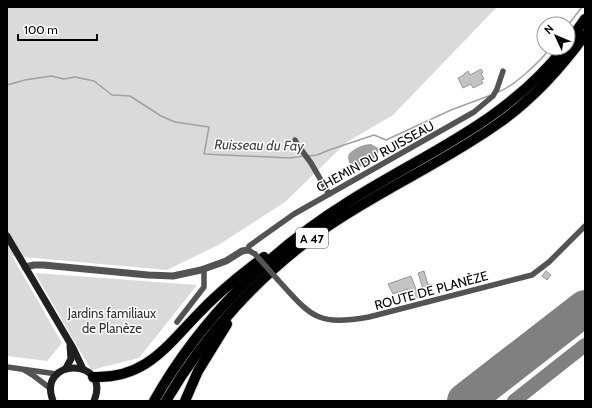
<svg xmlns="http://www.w3.org/2000/svg" width="592" height="408" viewBox="0 0 592 408" font-family="Cabin,sans-serif">
	<style>
		.green { fill: #dadada }
		.water { fill: #a1a1a1 }
		.lines { fill: none; stroke-linecap: round; stroke-linejoin: round }
		.stream { stroke: #a1a1a1; stroke-width: 1.5 }
		.taxiway { stroke: #808080; stroke-width: 14 }
		.runway { stroke: #808080; stroke-width: 36 }
		.building { fill: #c3c3c3; stroke: #979797 }
		.motorway-casing { stroke: #dbdbdb; stroke-width: 12 }
		.minor { stroke: #535353; stroke-width: 5.5 }
		.tertiary { stroke: #535353; stroke-width: 7 }
		.secondary { stroke: #202020; stroke-width: 7 }
		.motorway { stroke: #000; stroke-width: 10 }
		.minor-bridge { stroke: #535353; stroke-width: 5.5 }
		.labels { text-anchor: middle; dominant-baseline: central; stroke-width: 3; stroke-linejoin: round; paint-order: stroke }
		.shield { fill: #fff; stroke: #4c4c4c; stroke-width: 1 }
		.shield-label { font-size: 12px; font-weight: bold; fill: #000 }
		.street-label { font-size: 13px; fill: #000; stroke: #fff }
		.park-label { font-size: 13px; fill: #313131; stroke: #fff }
		.water-label { font-size: 14px; font-style: italic; fill: #424242; stroke: #fff }
	</style>
	<rect width="100%" height="100%" fill="#fff"/>
	<g class="green">
		<path d="M7 7H497L393 115 347 142 285 202 220 244 167 270 12 256 62 343 47 361 7 356Z"/>
		<path d="M35 273 197 285 139 358 91 370Z"/>
	</g>
	<path class="water" d="M371 144 378 148V155C374 159 370 161 365 164 363 165 360 167 357 168 351 169 346 159 349 154 354 148 364 144 371 144Z"/>
	<g class="lines">
		<g class="stream">
			<path d="M568 25 582 7"/>
			<path d="M7 85 25 80 51 76 64 79 75 77 94 81 112 95 130 96 161 116 175 122 209 127 204 154 290 158 303 156"/>
			<path d="M498 92C513 87 541 61 550 48"/>
			<path d="M309 156 317 155 329 150 374 135 386 140 451 110 491 95"/>
		</g>
		<path class="taxiway" d="M514 401 585 345"/>
		<path class="runway" d="M465 401 585 308"/>
	</g>
	<g class="building">
		<path d="M481 69 483 72 481 74 484 79 481 80 483 83 473 88 471 84 463 88 458 78 464 75V74L468 71 470 75Z"/>
		<path d="M424 271 428 285 431 284 433 290 430 291V293L425 295 418 273Z"/>
		<path d="M546 271 551 275 547 280 542 276Z"/>
		<path d="M411 276 419 297 412 300 407 289 393 294 388 284Z"/>
	</g>
	<g class="lines">
		<g class="motorway-casing">
			<g id="motorway">
				<path d="M568 43 585 19"/>
				<path d="M93 377C147 379 167 345 201 311 220 291 242 274 264 257"/>
				<path d="M154 401C201 318 270 250 351 200 429 151 504 123 564 48"/>
				<path d="M166 401C205 334 260 274 324 229 380 190 443 163 499 123 533 99 561 68 585 35"/>
				<path d="M185 401 198 371 227 324"/>
			</g>
		</g>
		<g class="minor">
			<path d="M295 140 297 144 311 163 329 194"/>
			<path d="M255 254 248 250 249 246 294 214 474 112 493 96 497 89 503 71"/>
			<path d="M278 280C312 317 316 326 369 317L532 275 549 262 585 226"/>
			<path d="M177 322 204 287V269"/>
			<path d="M7 367 57 374"/>
			<path d="M24 370 34 376 51 389"/>
		</g>
		<path class="tertiary" d="M25 267 34 265H43L148 275 173 276 201 270 226 261 242 251 248 250"/>
		<g class="secondary">
			<path d="M7 236 73 348 83 369"/>
			<path d="M66 368 71 359 70 346"/>
			<path d="M53 401C36 357 112 357 94 401"/>
		</g>
		<use href="#motorway" class="motorway"/>
		<path class="minor-bridge" d="M255 254 278 280"/>
	</g>
	<g class="labels">
		<rect class="shield" x="296" y="228" width="32" height="20" rx="3"/>
		<g class="shield-label">
			<text x="312" y="238">A 47</text>
		</g>
		<g class="street-label">
			<text transform="translate(375 156) rotate(-29)">CHEMIN DU RUISSEAU</text>
			<text transform="translate(431 290) rotate(-15)">ROUTE DE PLANÈZE</text>
		</g>
		<g class="park-label">
			<text x="112" y="313">Jardins familiaux<tspan x="112" dy="15">de Planèze</tspan></text>
		</g>
		<g class="water-label">
			<text transform="translate(259 145) rotate(1)">Ruisseau du Fay</text>
		</g>
	</g>
	<rect width="592" height="408" fill="none" stroke="#000000" stroke-width="16"/>
	<g transform="translate(556 36) rotate(314)"><circle r="19" fill="#ffffff" stroke="#999999"/>
	<path d="M0-3L7 15L0 10L-7 15Z" fill="#000000"/>
	<text y="-6" font-size="11" font-weight="bold" text-anchor="middle" fill="#000000">N</text>
	</g>
	<path d="M18 34v6h79v-6" fill="none" stroke="#000000" stroke-width="2"/>
	<text x="24" y="34" font-size="12" fill="#000000" stroke="#ffffff" stroke-width="3" paint-order="stroke">100 m</text>
</svg>
